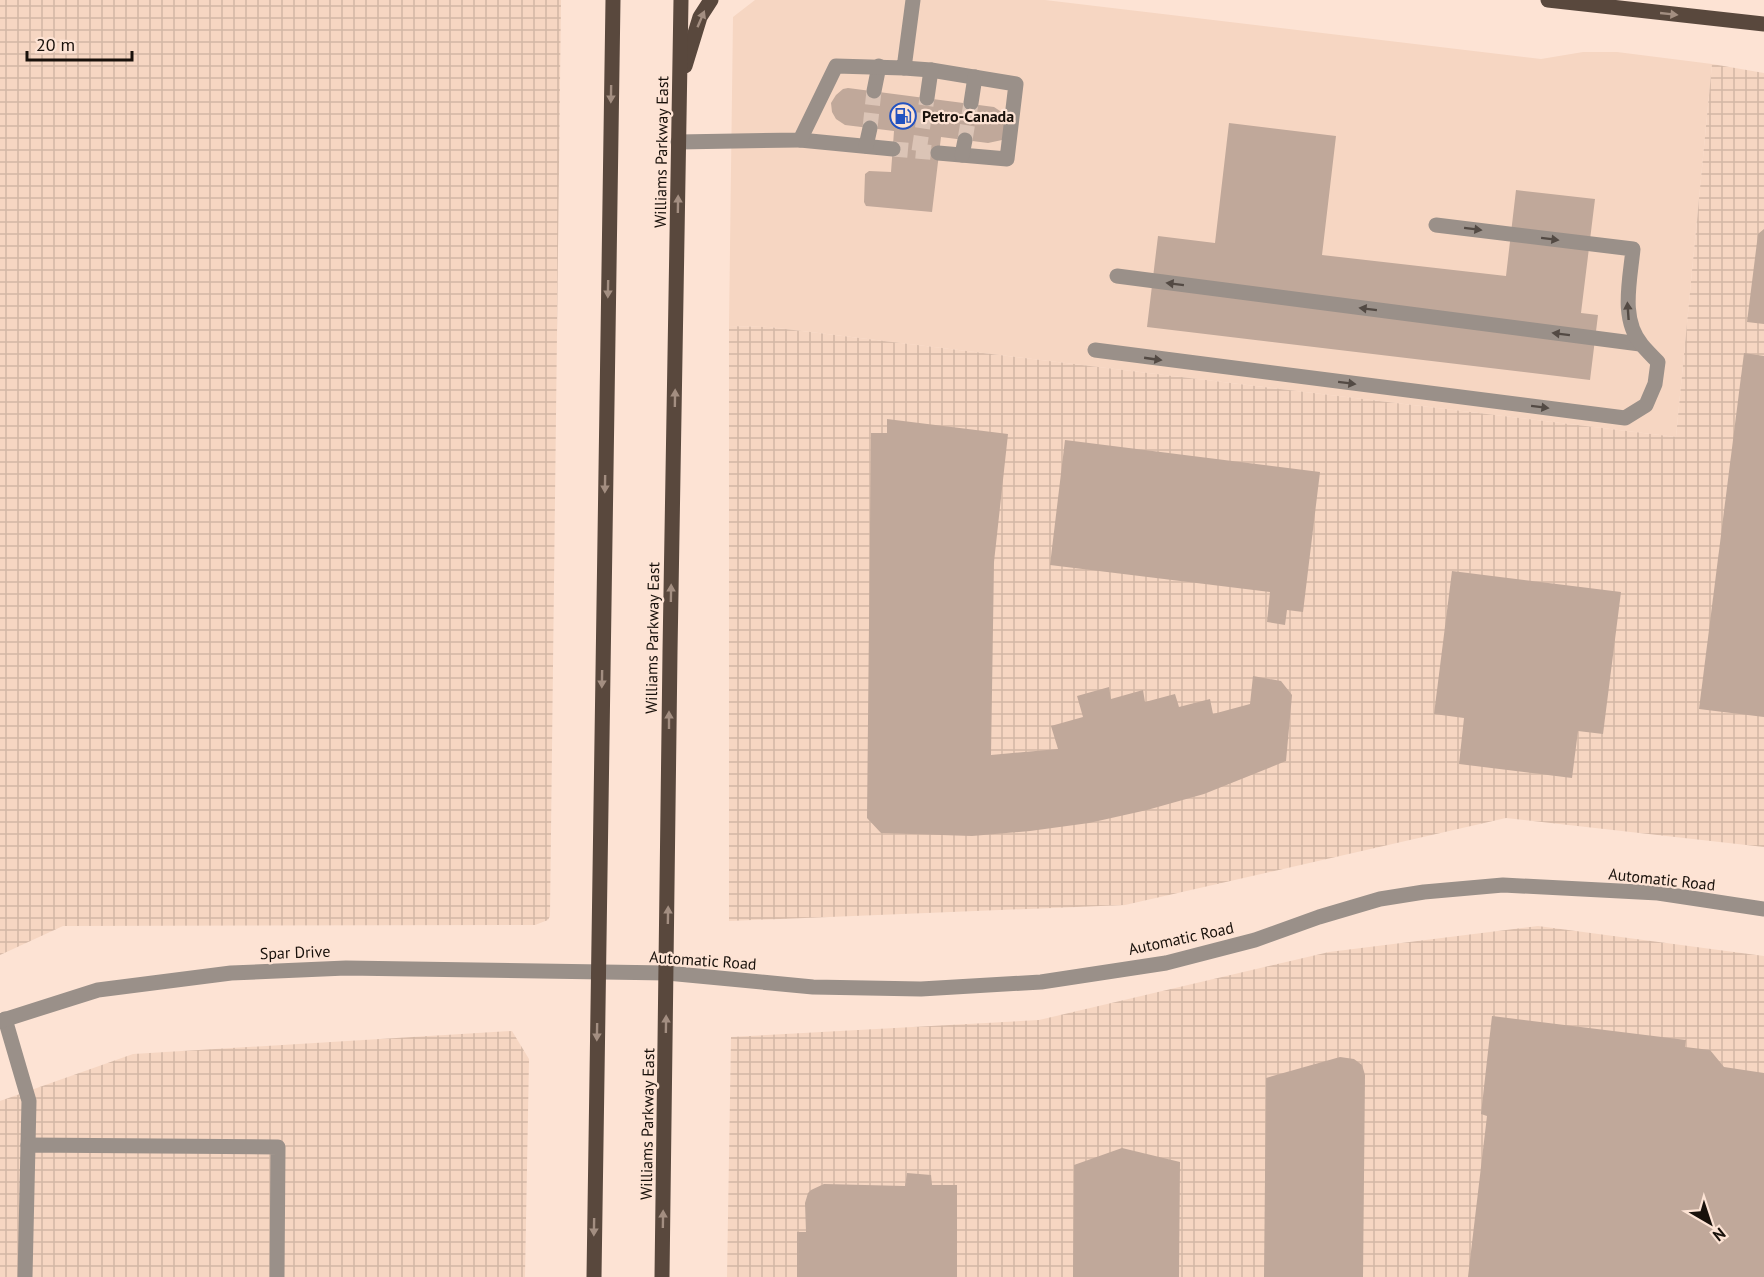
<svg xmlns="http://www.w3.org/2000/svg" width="1764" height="1277" viewBox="0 0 1764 1277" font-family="'PT Sans',sans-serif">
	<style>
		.built { fill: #f6d6c2 }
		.industrial { fill: url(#industrial-grid) }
		.building { fill: #c0a89a }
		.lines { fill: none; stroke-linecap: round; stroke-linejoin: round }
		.minor-tunnel { stroke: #dbc4b6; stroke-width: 15; stroke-dasharray: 15 8; stroke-linecap: butt }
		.minor { stroke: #9a9089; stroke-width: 15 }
		.major { stroke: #59483d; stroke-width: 15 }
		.oneway { fill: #a38e81 }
		.oneway2 { fill: #534a44 }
		.labels { text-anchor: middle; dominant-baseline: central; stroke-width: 4.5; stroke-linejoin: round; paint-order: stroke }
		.poi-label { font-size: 16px; font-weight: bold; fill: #19110b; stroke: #fde3d4; text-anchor: start }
		.street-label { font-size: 16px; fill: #19110b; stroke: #fde3d4 }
	</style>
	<defs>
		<pattern id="industrial-grid" width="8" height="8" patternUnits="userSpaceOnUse" patternTransform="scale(1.5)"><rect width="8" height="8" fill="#f6d6c2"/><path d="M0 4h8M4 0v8" fill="none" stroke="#d2b7a5"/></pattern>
	</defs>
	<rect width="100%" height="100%" fill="#fde3d4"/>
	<path class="built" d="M755 0H1045L1541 59 1583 52H1617L1712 64 1676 437 769 327 729 326 733 17Z"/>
	<g class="industrial">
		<path d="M0 0H561L550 916 548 920 535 925 63 926 0 955Z"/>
		<path d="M1712 64 1764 73V847L1506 818 1125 905 729 921V326L769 327 1676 437Z"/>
		<path d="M1538 926 1764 956V1277H727L731 1037 1039 1020 1329 952Z"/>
		<path d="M512 1031 529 1059 525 1277H0V1101L133 1054Z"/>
	</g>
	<g class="building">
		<path d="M848 88 994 107 1006 115 1007 132 1002 140 988 143 941 137 932 212 866 206 864 202 865 174 869 171 891 172 894 131 845 125 836 119 832 112 831 103 836 95 843 89Z"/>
		<path d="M1229 123 1336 136 1322 255 1506 276 1516 190 1595 199 1581 313 1598 315 1590 380 1147 327 1158 236 1215 243Z"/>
		<path d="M1764 229V324L1747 322 1758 234Z"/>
		<path d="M1744 353 1764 356V717L1699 709Z"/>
		<path d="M887 419 1008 434 994 562 991 755 1058 749 1051 726 1083 717 1077 696 1109 687 1111 699 1143 690 1145 702 1175 694 1179 707 1210 699 1213 714 1250 704 1253 676 1281 681 1292 695 1286 761 1204 794 1147 810 1089 823 1030 831 972 836 881 833 867 818 871 433H887Z"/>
		<path d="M1065 440 1320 472 1303 612 1287 610 1285 625 1267 622 1270 592 1050 565Z"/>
		<path d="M1452 571 1621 592 1603 734 1578 731 1572 778 1459 764 1464 718 1434 714Z"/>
		<path d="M1492 1016 1686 1040 1685 1047 1710 1050 1724 1067 1764 1073V1277H1468L1487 1116 1481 1114Z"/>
		<path d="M1340 1057 1354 1059 1362 1065 1365 1075 1363 1277H1264L1266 1078Z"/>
		<path d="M1122 1148 1180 1162 1179 1277H1073L1074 1165Z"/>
		<path d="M907 1173 931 1175 932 1185H957V1277H797V1232H806L805 1203 808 1193 811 1190 824 1184 905 1186Z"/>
	</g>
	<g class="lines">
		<g class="minor-tunnel">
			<path d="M870 128 874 91"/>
			<path d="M965 140 971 103"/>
			<path d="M893 149 938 153"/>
			<path d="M919 151 927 98"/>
		</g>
		<g class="minor">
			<path d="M904 68 931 70 1016 84 1007 159 938 153"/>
			<path d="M874 91 879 66"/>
			<path d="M927 98 931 70"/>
			<path d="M971 103 975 77"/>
			<path d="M800 140 893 149"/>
			<path d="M678 142 800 140 836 66 904 68 913 0"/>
			<path d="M866 146 870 128"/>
			<path d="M962 155 965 140"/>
			<path d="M1117 276 1640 344"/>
			<path d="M1095 350 1625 418 1646 405 1655 384 1658 362C1653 357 1647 351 1642 345 1620 319 1630 281 1633 249L1436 225"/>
			<path d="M5 1019 29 1101 28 1145"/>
			<path d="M0 1021 98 990 231 973 346 968 667 973 813 987 921 989 1041 982 1166 963 1255 940 1319 917 1380 899 1424 892 1503 885 1658 893 1764 909"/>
			<path d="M25 1277 28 1145 278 1147 277 1277"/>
		</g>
		<g class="major">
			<path d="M1548 0 1764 24"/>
			<path d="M685 66 700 17 711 0"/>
			<path d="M594 1277 613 0"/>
			<path d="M662 1277 670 652 681 0"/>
		</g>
	</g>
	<defs><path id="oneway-solid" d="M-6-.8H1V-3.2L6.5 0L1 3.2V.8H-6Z" transform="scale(1.5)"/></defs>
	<g class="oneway">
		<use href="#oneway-solid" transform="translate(1669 14) rotate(6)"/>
		<use href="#oneway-solid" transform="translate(701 19) rotate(-67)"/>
		<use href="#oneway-solid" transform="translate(611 94) rotate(91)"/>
		<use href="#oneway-solid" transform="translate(678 204) rotate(-89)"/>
		<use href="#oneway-solid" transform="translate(608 289) rotate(91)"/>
		<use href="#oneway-solid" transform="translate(675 398) rotate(-89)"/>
		<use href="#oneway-solid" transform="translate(605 484) rotate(91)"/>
		<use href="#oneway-solid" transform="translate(671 593) rotate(-89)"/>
		<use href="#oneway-solid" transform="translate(602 679) rotate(91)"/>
		<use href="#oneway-solid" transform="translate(669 720) rotate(-90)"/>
		<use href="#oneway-solid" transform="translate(668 915) rotate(-89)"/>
		<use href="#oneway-solid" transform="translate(666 1024) rotate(-89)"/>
		<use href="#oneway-solid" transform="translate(597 1032) rotate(91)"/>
		<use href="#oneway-solid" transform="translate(663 1219) rotate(-89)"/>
		<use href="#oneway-solid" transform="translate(594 1227) rotate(91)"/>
	</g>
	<g class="oneway2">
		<use href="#oneway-solid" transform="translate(1473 229) rotate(7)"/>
		<use href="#oneway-solid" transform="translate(1550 239) rotate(7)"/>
		<use href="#oneway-solid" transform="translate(1175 284) rotate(-173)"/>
		<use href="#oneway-solid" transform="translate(1368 309) rotate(-173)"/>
		<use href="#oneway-solid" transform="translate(1628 311) rotate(-94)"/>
		<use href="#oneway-solid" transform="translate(1561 334) rotate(-173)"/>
		<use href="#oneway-solid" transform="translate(1153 359) rotate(8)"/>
		<use href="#oneway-solid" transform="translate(1347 383) rotate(7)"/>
		<use href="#oneway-solid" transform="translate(1540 407) rotate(7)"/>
	</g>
	<defs>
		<g id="fuel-ring" transform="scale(1.35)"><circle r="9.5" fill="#fde3d4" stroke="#2352c0" stroke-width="1.5"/><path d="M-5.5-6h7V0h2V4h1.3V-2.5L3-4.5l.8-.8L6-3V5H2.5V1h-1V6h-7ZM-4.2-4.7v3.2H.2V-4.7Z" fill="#2352c0"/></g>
	</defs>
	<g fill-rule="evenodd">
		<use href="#fuel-ring" x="903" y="116"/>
	</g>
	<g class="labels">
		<g class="poi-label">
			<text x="922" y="116">Petro-Canada</text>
		</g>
		<g class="street-label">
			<text transform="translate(661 152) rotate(-89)">Williams Parkway East</text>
			<text transform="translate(652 638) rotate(-89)">Williams Parkway East</text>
			<text transform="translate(1662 879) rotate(6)">Automatic Road</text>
			<text transform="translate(1181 938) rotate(-12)">Automatic Road</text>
			<text transform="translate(295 952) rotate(-2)">Spar Drive</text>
			<text transform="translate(703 960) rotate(4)">Automatic Road</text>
			<text transform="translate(647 1124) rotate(-89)">Williams Parkway East</text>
		</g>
	</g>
	<g transform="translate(1710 1223) rotate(141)" stroke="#fde3d4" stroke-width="4.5" paint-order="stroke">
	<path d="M0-4.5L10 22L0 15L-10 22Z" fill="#19110b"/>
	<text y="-9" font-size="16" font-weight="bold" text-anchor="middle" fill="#19110b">N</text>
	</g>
	<path d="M27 51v9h105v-9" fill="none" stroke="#19110b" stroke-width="3"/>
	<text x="36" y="51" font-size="18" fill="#19110b" stroke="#fde3d4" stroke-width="4.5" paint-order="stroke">20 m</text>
</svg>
